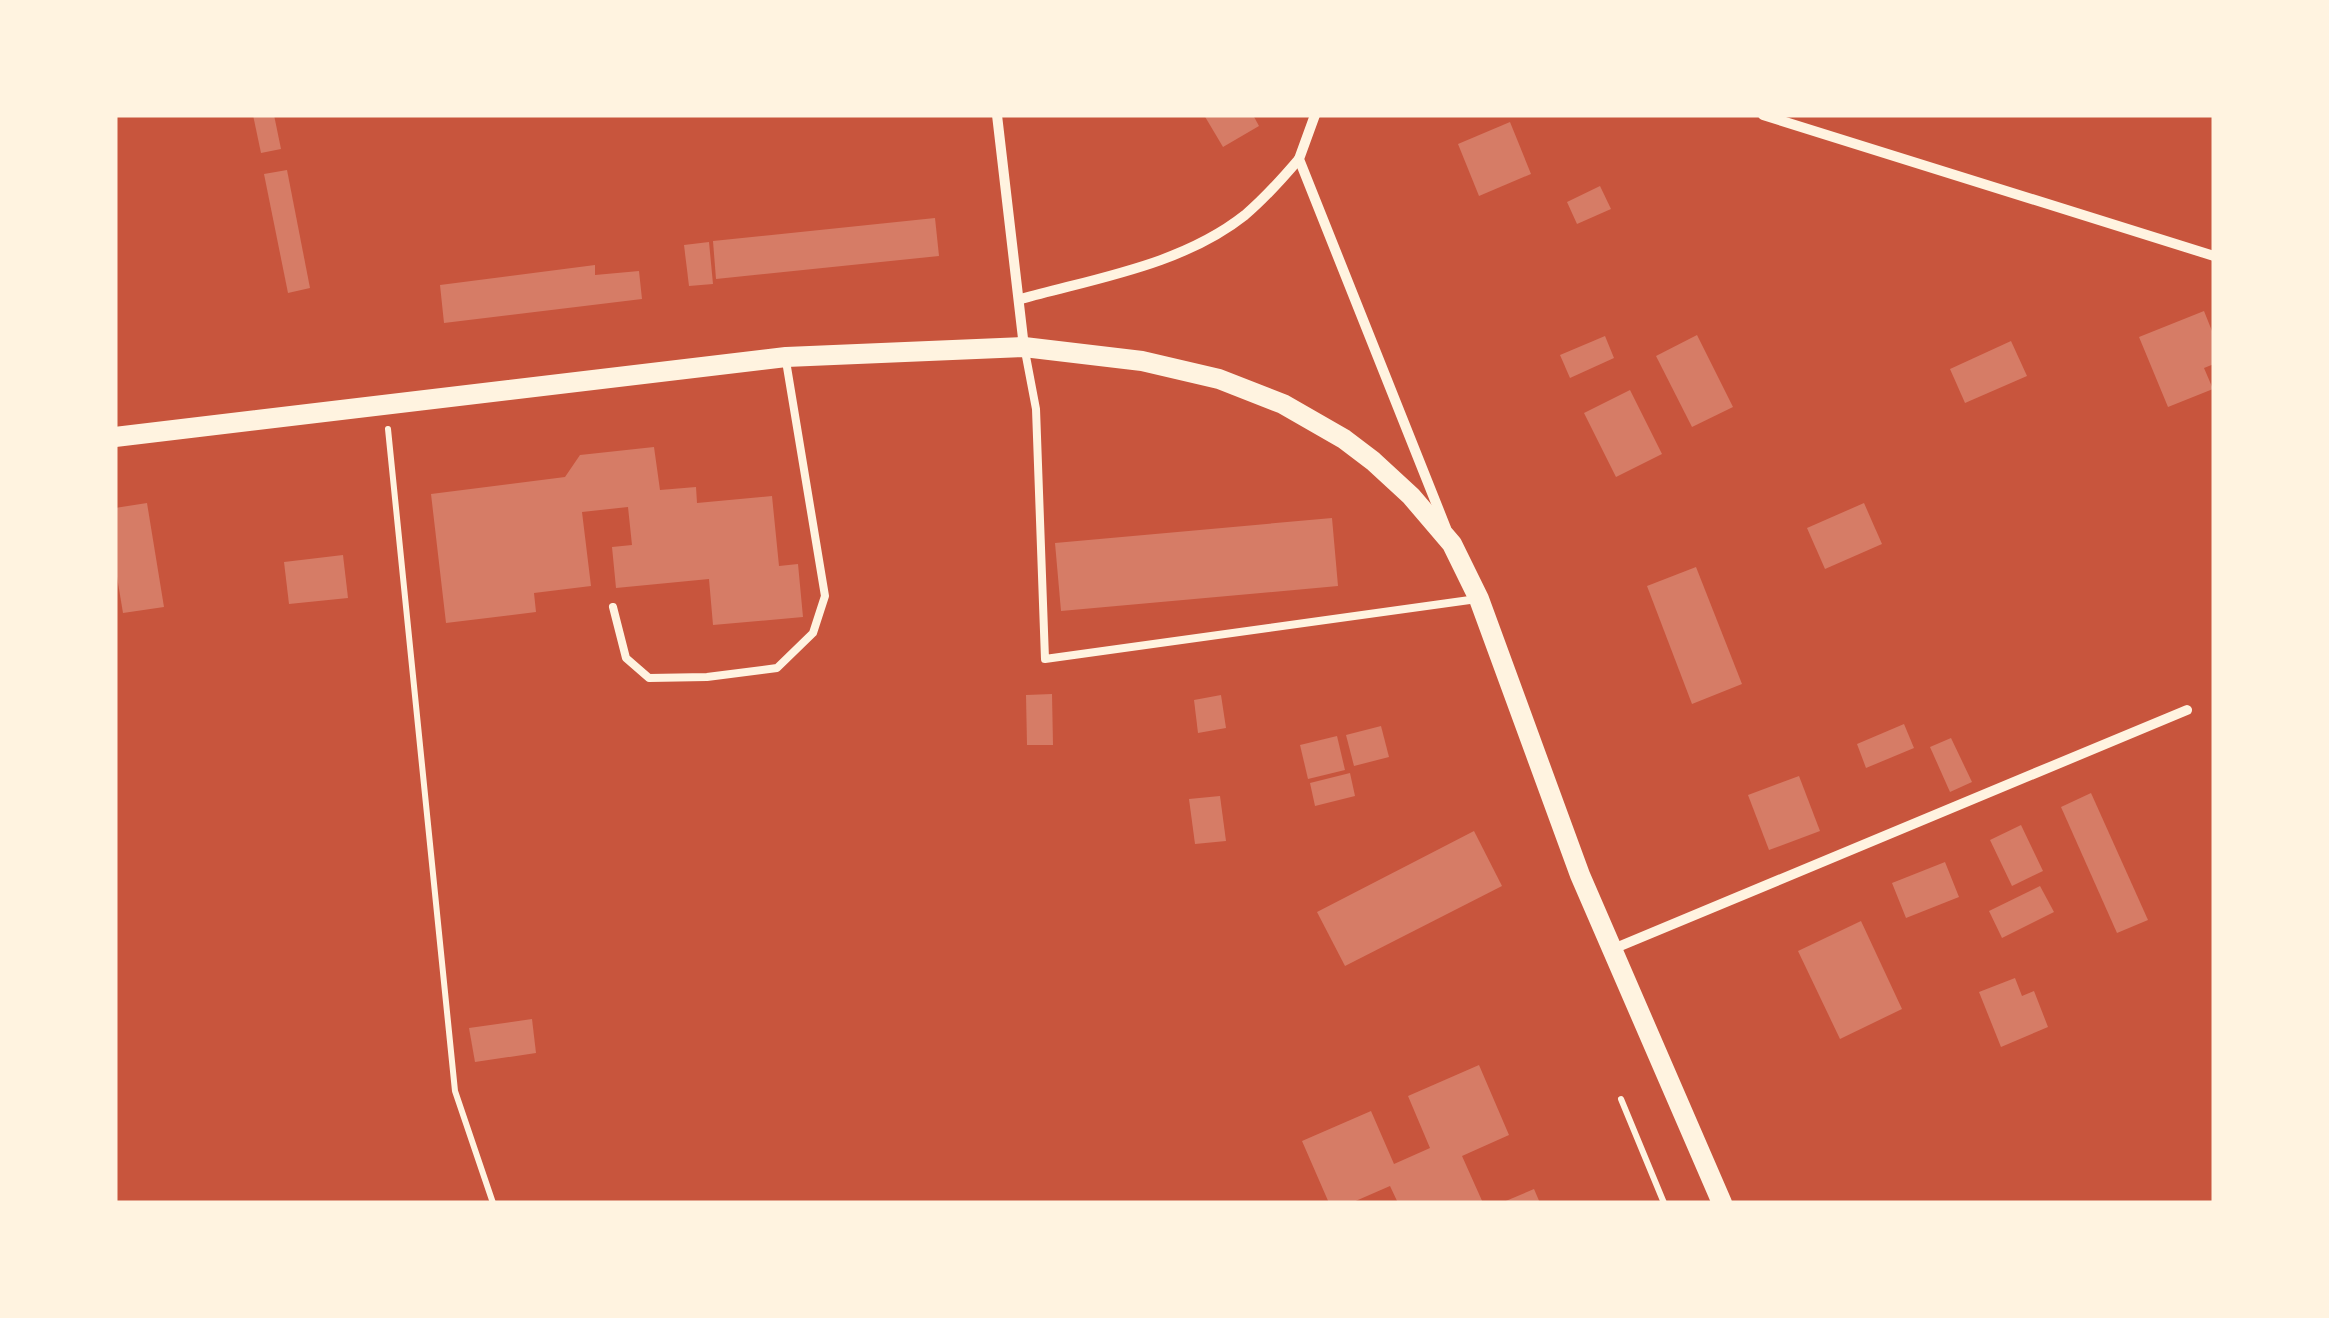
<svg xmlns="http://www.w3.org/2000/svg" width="2329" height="1318" viewBox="0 0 2329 1318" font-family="'Noto Sans',sans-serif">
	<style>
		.building { fill: #d67c66 }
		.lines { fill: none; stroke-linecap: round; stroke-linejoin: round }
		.path { stroke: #fff3e0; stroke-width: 6 }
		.service { stroke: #fff3e0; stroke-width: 8 }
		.minor { stroke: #fff3e0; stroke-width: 10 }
		.secondary { stroke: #fff3e0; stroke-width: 20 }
	</style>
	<rect width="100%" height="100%" fill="#c8553d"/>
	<g class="building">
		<path d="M253 115H274L281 149 261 153Z"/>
		<path d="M1204 115H1253L1259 126 1223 147Z"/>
		<path d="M1510 122 1531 174 1479 196 1458 144Z"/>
		<path d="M287 170 310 288 288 293 264 174Z"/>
		<path d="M1600 186 1611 209 1577 224 1567 202Z"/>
		<path d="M935 218 939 256 716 279 713 241Z"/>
		<path d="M709 242 713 284 689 286 684 245Z"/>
		<path d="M595 265V275L639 271 642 299 444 323 440 285Z"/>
		<path d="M2204 311 2214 336V364L2204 368 2213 389 2168 407 2139 337Z"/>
		<path d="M1697 335 1733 407 1692 427 1656 356Z"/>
		<path d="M1605 336 1614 358 1570 378 1560 355Z"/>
		<path d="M2011 341 2027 376 1965 403 1950 369Z"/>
		<path d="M1630 390 1662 454 1616 477 1584 413Z"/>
		<path d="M654 447 660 490 696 487 697 503 772 496 779 566 798 564 803 617 713 625 709 579 616 588 612 547 632 545 628 507 582 512 591 586 534 593 536 612 446 623 431 494 565 477 580 455Z"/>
		<path d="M147 503 164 607 123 613 115 565V508Z"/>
		<path d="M1864 503 1882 544 1825 569 1807 528Z"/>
		<path d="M1332 518 1338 586 1061 611 1055 543Z"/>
		<path d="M343 555 348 598 289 604 284 562Z"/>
		<path d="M1696 567 1742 684 1692 704 1647 586Z"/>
		<path d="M1052 694 1053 745H1027L1026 695Z"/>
		<path d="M1221 695 1226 728 1198 733 1194 700Z"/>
		<path d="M1904 724 1914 748 1866 768 1857 744Z"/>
		<path d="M1381 726 1389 757 1354 766 1346 735Z"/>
		<path d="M1337 736 1345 770 1308 779 1300 745Z"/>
		<path d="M1951 738 1972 782 1950 792 1930 747Z"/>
		<path d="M1350 773 1355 796 1315 806 1310 783Z"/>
		<path d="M1799 776 1820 831 1769 850 1748 795Z"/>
		<path d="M2091 793 2148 920 2117 933 2061 807Z"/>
		<path d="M1220 796 1226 841 1195 844 1189 799Z"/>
		<path d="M2021 825 2043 871 2012 886 1990 840Z"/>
		<path d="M1474 831 1502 886 1345 966 1317 912Z"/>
		<path d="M1945 862 1959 897 1906 918 1892 883Z"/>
		<path d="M2040 886 2054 912 2002 938 1989 911Z"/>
		<path d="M1861 921 1902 1009 1840 1039 1798 951Z"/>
		<path d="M2015 978 2022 996 2034 991 2048 1027 2001 1047 1979 992Z"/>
		<path d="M532 1019 536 1053 475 1062 469 1028Z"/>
		<path d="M1479 1065 1509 1135 1462 1156 1483 1203H1398L1390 1186 1351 1203H1329L1302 1141 1371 1111 1394 1164 1430 1148 1408 1096Z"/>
		<path d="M1534 1189 1540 1203H1501Z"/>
	</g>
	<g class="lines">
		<g class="path">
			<path d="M388 429 455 1091 493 1203"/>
			<path d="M1621 1099 1664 1203"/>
		</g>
		<g class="service">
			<path d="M1025 351 1036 409 1045 659 1477 599"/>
			<path d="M613 607 626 658 649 678 707 677 777 668 813 633 825 596 786 361"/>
		</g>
		<g class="minor">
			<path d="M997 115 1024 347"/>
			<path d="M1315 115 1299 159 1446 528"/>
			<path d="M1763 115 2214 256"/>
			<path d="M1021 299C1096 278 1182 265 1245 215 1265 198 1282 179 1299 159"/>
			<path d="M1613 949 2187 710"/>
		</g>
		<path class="secondary" d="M115 437 786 357 1024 347 1142 361 1219 379 1283 404 1344 439 1373 461 1411 496 1452 544 1479 599 1580 875 1722 1203"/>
	</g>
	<rect width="2329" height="1318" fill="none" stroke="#fff3e0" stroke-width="235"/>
</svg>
